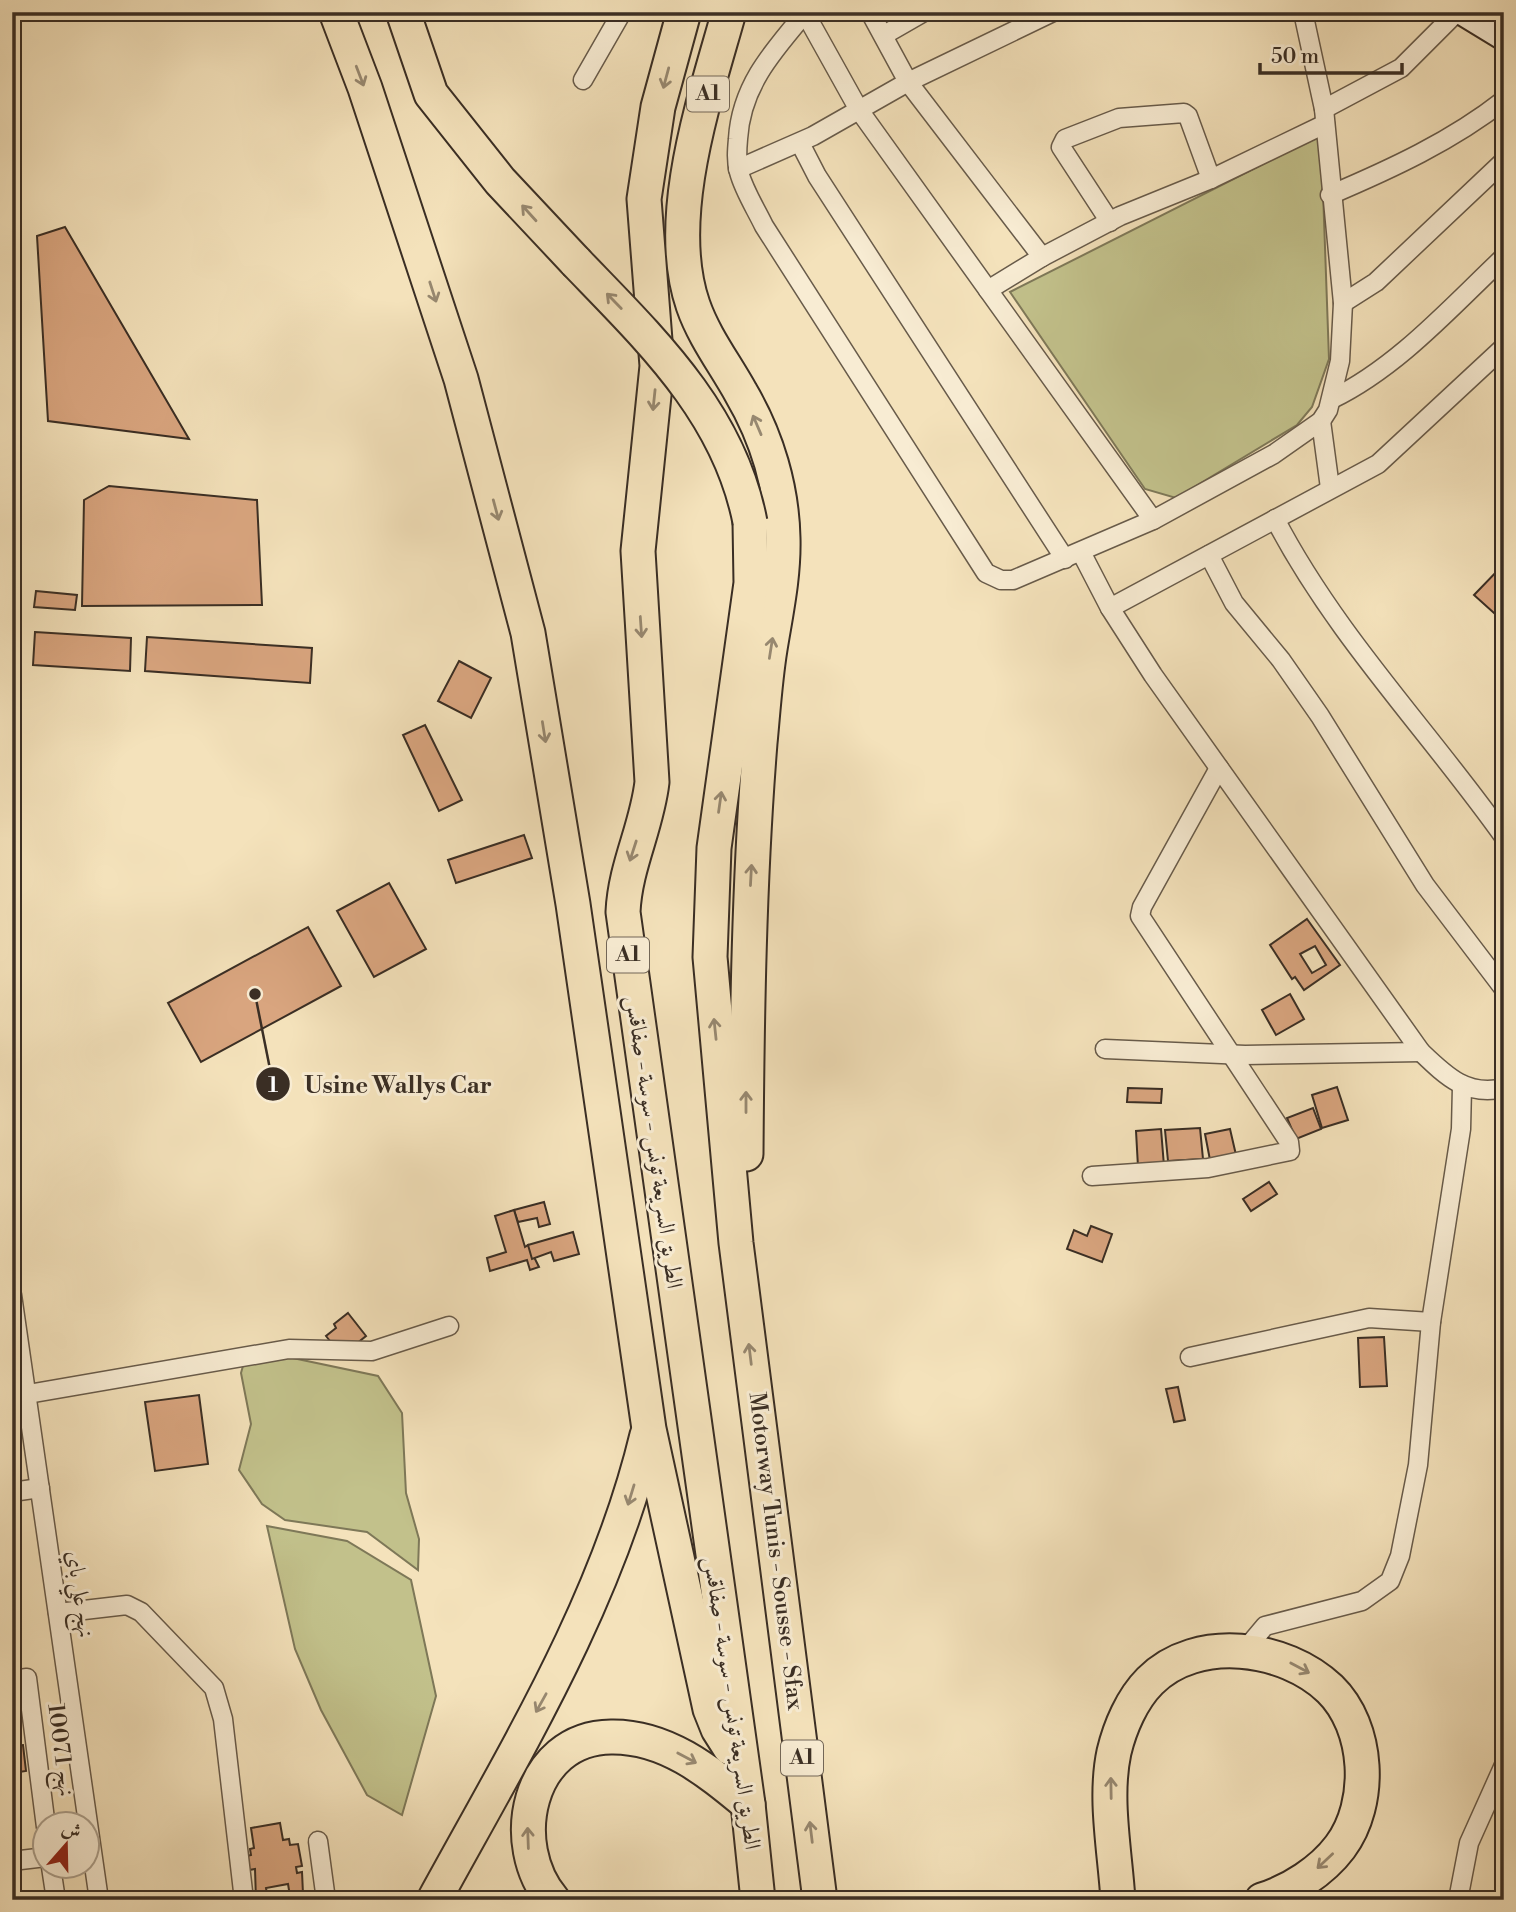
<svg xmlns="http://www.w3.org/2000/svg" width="1516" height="1912" viewBox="0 0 1516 1912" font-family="'Libre Bodoni',Amiri,serif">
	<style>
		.green { fill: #c2c18b; stroke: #7e7858; stroke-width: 2 }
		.building { fill: #d9a57f; stroke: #3a2e24; stroke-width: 2; fill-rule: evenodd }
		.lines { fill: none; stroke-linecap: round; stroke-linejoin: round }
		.minor-casing { stroke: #685b4a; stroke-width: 21 }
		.secondary-casing { stroke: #3a2e24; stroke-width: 30 }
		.motorway-casing { stroke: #3a2e24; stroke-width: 37 }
		.minor { stroke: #f8ecd3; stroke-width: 18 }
		.secondary { stroke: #f8ecd3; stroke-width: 26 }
		.motorway { stroke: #f4e2bb; stroke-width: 33 }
		.motorway-bridge-casing { stroke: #3a2e24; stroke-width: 37; stroke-linecap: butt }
		.motorway-bridge { stroke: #f4e2bb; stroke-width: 33 }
		.oneway { stroke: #978870 }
		.labels { text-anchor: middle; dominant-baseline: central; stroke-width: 6; stroke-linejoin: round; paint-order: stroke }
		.shield { fill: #f8ecd3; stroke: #736758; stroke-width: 2 }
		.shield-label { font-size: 21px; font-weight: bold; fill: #3a2e24 }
		.street-label { font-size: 23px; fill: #3a2e24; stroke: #f8ecd3 }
		.leader { fill: none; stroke: #3a2e24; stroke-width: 2.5 }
		.callout-dot { fill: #3a2e24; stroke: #f8ecd3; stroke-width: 2.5 }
		.mark-label { font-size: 21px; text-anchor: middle; font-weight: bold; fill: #fff }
		.callout-label { font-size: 24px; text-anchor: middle; font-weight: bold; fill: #3a2e24; stroke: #f8ecd3; stroke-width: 6; stroke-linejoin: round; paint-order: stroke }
	</style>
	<rect width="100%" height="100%" fill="#f4e2bb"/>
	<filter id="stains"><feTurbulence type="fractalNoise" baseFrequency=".00286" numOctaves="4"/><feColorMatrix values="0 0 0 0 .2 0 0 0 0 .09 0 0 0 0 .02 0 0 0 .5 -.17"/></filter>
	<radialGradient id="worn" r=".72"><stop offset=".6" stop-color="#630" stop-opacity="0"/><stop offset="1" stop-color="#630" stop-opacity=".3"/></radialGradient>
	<g class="green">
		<path d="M1321 135 1329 359 1312 407 1297 425 1176 498 1145 489 1010 292Z"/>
		<path d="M269 1353 378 1376 402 1413 406 1493 419 1539 418 1570 367 1532 285 1520 262 1504 239 1470 251 1424 241 1373 244 1362Z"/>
		<path d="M267 1526 347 1541 411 1580 436 1696 402 1815 367 1795 321 1710 295 1649Z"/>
	</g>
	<g class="building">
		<path d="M65 227 189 439 48 421 37 236Z"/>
		<path d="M109 486 257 500 262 605 82 606 84 500Z"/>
		<path d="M1500 568 1504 571V622L1474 595Z"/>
		<path d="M36 591 77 595 75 610 34 607Z"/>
		<path d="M35 632 131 638 130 671 33 665Z"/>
		<path d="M147 637 312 648 310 683 145 671Z"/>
		<path d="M459 661 491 678 471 718 438 701Z"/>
		<path d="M425 725 462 800 439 811 403 735Z"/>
		<path d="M524 835 532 858 456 883 448 860Z"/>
		<path d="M389 883 426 949 374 977 337 911Z"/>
		<path d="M1307 919 1340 965 1304 990 1295 977 1292 979 1270 945ZM1315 946 1326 965 1312 973 1300 954Z"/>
		<path d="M308 927 341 986 201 1062 168 1003Z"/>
		<path d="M1290 994 1304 1019 1276 1035 1262 1010Z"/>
		<path d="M1337 1087 1348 1120 1322 1128 1312 1095Z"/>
		<path d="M1128 1088 1162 1089 1161 1103 1127 1102Z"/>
		<path d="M1313 1108 1321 1129 1296 1139 1287 1118Z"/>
		<path d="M1200 1128 1203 1159 1168 1161 1165 1130Z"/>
		<path d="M1161 1129 1164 1166 1138 1167 1136 1131Z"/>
		<path d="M1230 1129 1236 1155 1210 1160 1205 1134Z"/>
		<path d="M1269 1182 1277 1194 1251 1211 1243 1199Z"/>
		<path d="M544 1202 550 1224 539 1227 537 1218 518 1222 514 1210Z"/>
		<path d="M514 1210 525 1247 528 1245 539 1267 530 1270 527 1260 490 1271 487 1258 506 1252 495 1216Z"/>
		<path d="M1091 1226 1112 1234 1102 1262 1067 1249 1074 1230 1087 1236Z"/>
		<path d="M573 1232 579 1254 554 1261 551 1252 532 1259 528 1245Z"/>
		<path d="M348 1313 366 1336 351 1348 338 1351 326 1336 336 1328 334 1324Z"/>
		<path d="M1384 1337 1387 1386 1360 1387 1358 1338Z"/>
		<path d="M1178 1387 1185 1420 1174 1422 1166 1389Z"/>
		<path d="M199 1395 208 1464 155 1471 145 1402Z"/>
		<path d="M23 1745 26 1771 12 1773V1746Z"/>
		<path d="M280 1823 283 1840 289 1839 290 1845 298 1844 302 1866 296 1867 297 1873 302 1872 303 1894 290 1896 288 1884 266 1888 268 1900H256L255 1869 249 1870 247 1856 251 1855 250 1849 254 1848 251 1828Z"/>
	</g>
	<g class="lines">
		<g class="minor-casing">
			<g id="minor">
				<path d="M806 12C773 51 741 86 738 139 737 150 736 161 739 172 744 191 756 209 764 226L986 573 1001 580H1013L1153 520 1274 454 1321 421 1328 410 1340 361 1343 303 1324 109 1303 12"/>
				<path d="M870 12 908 82 1042 257"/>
				<path d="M805 13 859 110 1153 520"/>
				<path d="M884 35 924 12"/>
				<path d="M583 80 622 12"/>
				<path d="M1324 109 1401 68 1457 12"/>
				<path d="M800 143 817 176 1065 559"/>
				<path d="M738 169 813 136 908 82 1053 12"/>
				<path d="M1330 195C1391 169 1452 141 1504 100"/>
				<path d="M1110 222 1061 147 1065 139 1119 118 1184 113 1188 116 1211 179"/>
				<path d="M988 290 1042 257 1120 216 1211 179 1325 124"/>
				<path d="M1343 303 1376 282 1504 161"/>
				<path d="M1332 399C1398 367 1451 307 1504 257"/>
				<path d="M1321 421 1330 488"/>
				<path d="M1275 519C1336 636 1428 730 1504 837"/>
				<path d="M1081 552 1110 608 1153 675 1421 1052C1446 1076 1467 1097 1504 1088"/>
				<path d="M1209 555 1234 603 1281 660 1320 716 1425 885 1504 989"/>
				<path d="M1110 608 1378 464 1504 347"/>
				<path d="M1105 1049 1245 1055 1421 1052"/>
				<path d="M1092 1176 1208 1168 1290 1151 1289 1142 1140 916 1142 907 1219 768"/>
				<path d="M12 1295 99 1900"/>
				<path d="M1190 1357 1369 1318 1431 1322"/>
				<path d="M28 1394 289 1349 372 1351 449 1326"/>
				<path d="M12 1492 40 1488"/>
				<path d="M58 1613 127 1605 141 1612 214 1688 223 1719 244 1900"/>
				<path d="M1244 1651 1265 1626 1362 1601 1390 1581 1400 1556 1418 1465 1431 1322 1461 1129 1462 1087"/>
				<path d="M12 1680 27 1678 46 1827"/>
				<path d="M318 1841 326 1900"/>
				<path d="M12 1861 46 1857"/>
				<path d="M51 1867 56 1900"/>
				<path d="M1458 1900 1469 1843 1504 1765"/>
			</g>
		</g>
		<g class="secondary-casing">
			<path id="secondary" d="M1463 12 1504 37"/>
		</g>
		<g class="motorway-casing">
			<g id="motorway">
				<path d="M336 12 365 88 461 379 528 633 573 904 649 1429 710 1709 718 1729 730 1748"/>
				<path d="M403 12 431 94 500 181 576 262"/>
				<path d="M684 12 658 107 644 199 657 366 638 551 652 782C647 827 625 866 623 912L748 1804 758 1900"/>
				<path d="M729 12C705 98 663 218 693 305 704 337 725 364 741 393 767 437 782 488 783 538 784 576 776 612 770 649 765 680 763 712 760 743 749 880 747 1017 746 1154"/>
				<path d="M750 522 751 583 714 848 710 957 736 1243 820 1900"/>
				<path d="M434 1900C516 1750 607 1602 647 1435"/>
				<path d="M553 1900C506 1845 527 1738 611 1737 666 1736 708 1771 748 1804"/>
				<path d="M1118 1900C1115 1852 1104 1798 1114 1752 1120 1727 1132 1699 1150 1681 1197 1634 1285 1646 1330 1689 1369 1727 1373 1803 1340 1847 1322 1871 1291 1891 1262 1900"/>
			</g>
		</g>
		<use href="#minor" class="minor"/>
		<use href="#secondary" class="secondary"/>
		<use href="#motorway" class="motorway"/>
		<g class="motorway-bridge-casing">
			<path id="motorway-bridge" d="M576 262C650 339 729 413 750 522"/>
		</g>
		<use href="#motorway-bridge" class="motorway-bridge"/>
	</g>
	<defs><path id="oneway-shaft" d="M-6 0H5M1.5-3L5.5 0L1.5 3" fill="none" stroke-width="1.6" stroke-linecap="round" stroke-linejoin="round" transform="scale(1.75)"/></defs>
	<g class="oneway">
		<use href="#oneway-shaft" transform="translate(360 76) rotate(69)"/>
		<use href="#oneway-shaft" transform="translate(666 78) rotate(105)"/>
		<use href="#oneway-shaft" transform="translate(529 213) rotate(-132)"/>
		<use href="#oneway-shaft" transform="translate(433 292) rotate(72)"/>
		<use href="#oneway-shaft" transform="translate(614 301) rotate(-134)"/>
		<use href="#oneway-shaft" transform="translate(654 400) rotate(96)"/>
		<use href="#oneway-shaft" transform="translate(757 425) rotate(-113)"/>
		<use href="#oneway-shaft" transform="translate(496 510) rotate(75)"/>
		<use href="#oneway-shaft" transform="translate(641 627) rotate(86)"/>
		<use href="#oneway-shaft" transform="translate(771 648) rotate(-81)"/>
		<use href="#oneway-shaft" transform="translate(544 732) rotate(81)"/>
		<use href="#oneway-shaft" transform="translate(720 802) rotate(-82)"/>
		<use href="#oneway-shaft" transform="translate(633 851) rotate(108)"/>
		<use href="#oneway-shaft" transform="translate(751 875) rotate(-87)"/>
		<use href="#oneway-shaft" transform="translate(715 1029) rotate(-96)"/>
		<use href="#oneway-shaft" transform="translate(746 1102) rotate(-90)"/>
		<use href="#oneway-shaft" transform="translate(750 1354) rotate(-97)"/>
		<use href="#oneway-shaft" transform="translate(631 1495) rotate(107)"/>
		<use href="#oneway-shaft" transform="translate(1300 1668) rotate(28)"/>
		<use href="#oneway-shaft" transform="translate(541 1703) rotate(119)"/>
		<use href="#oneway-shaft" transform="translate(687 1758) rotate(28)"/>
		<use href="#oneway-shaft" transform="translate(1111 1788) rotate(-91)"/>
		<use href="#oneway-shaft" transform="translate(811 1832) rotate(-97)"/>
		<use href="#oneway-shaft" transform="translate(528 1838) rotate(-92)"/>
		<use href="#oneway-shaft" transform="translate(1325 1861) rotate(137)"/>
	</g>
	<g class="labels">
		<g class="shield">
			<rect x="687" y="76.5" width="42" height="35" rx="5"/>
			<rect x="607" y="937.5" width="42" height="35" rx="5"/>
			<rect x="781" y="1740.5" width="42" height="35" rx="5"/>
		</g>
		<g class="shield-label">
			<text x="708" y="94">A1</text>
			<text x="628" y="955">A1</text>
			<text x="802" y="1758">A1</text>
		</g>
		<g class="street-label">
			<text transform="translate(654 1142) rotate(82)">الطريق السريعة تونس - سوسة - صفاقس</text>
			<text transform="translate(776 1551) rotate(83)">Motorway Tunis - Sousse - Sfax</text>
			<text transform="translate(80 1594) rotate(82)">نهج علي باي</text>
			<text transform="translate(732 1703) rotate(82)">الطريق السريعة تونس - سوسة - صفاقس</text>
			<text transform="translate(61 1750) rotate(83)">نهج 10071</text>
		</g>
	</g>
	<path class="leader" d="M255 994L273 1084"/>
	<g class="callout-dot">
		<circle cx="255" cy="994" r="7"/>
		<circle cx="273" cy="1084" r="18"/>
	</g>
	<g class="mark-label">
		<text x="273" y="1092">1</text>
	</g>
	<g class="callout-label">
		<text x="398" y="1093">Usine Wallys Car</text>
	</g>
	<rect width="1516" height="1912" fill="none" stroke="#f4e2bb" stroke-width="42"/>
	<rect x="14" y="14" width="1488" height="1884" fill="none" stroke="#3a2e24" stroke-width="3.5"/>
	<rect x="21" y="21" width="1474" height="1870" fill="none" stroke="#3a2e24" stroke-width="2"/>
	<g transform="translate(66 1845) rotate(20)"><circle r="33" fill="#f8ecd3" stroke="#aca08d" stroke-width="2"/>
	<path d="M0-5L12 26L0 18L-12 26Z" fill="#8f2418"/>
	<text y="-10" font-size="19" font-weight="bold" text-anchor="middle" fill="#3a2e24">ش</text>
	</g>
	<path d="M1260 63v10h142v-10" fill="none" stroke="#3a2e24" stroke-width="3.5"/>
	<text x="1271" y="63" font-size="21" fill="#3a2e24" stroke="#f8ecd3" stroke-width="5" paint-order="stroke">50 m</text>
	<rect width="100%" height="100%" filter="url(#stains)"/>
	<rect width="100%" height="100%" fill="url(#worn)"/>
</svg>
